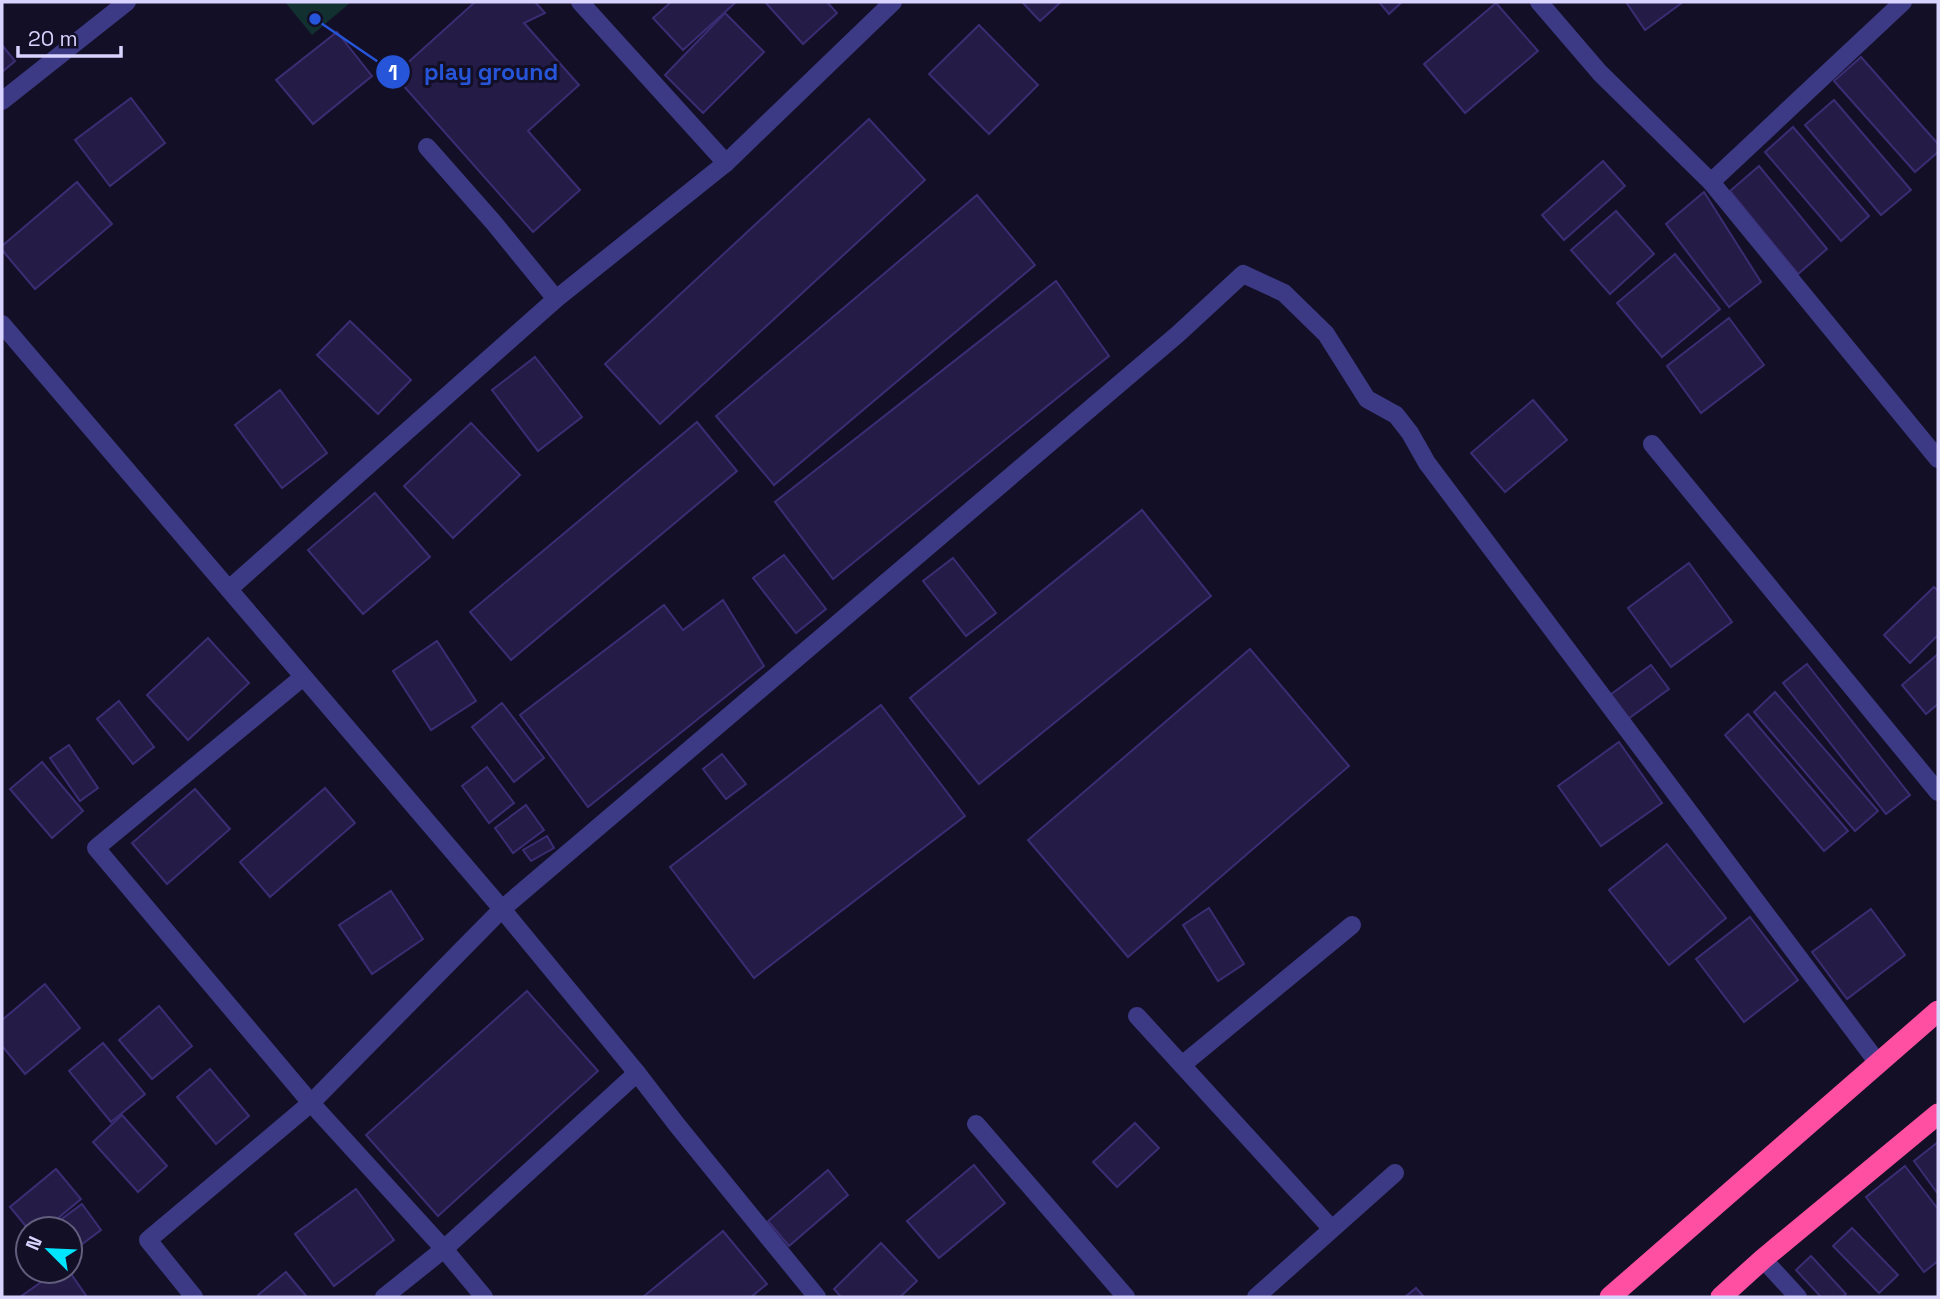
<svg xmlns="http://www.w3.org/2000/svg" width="1940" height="1299" viewBox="0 0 1940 1299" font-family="'Space Grotesk',sans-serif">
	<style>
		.green { fill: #12302f }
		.building { fill: #241b47; stroke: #3b2d73; stroke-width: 2 }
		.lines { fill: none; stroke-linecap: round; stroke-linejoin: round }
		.lane { stroke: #3d3a85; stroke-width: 18 }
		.street { stroke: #3d3a85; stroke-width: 18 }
		.highway { stroke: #ff4fa3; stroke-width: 21 }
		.leader { fill: none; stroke: #2655da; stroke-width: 2.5 }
		.callout-dot { fill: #2655da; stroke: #130f26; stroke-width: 2.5 }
		.mark-label { font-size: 21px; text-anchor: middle; font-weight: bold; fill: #fff }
		.callout-label { font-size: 23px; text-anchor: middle; font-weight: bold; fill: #2655da; stroke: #130f26; stroke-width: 6; stroke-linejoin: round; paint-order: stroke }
	</style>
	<rect width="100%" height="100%" fill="#130f26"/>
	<path class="green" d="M285 2H351L312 35Z"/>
	<g class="building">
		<path d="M475 2H535L545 13 524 23 579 85 528 131 580 190 533 232 394 75Z"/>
		<path d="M671 2H736L683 50 653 18Z"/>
		<path d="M765 2H827L837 13 803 44Z"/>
		<path d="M1022 2H1061L1040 21Z"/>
		<path d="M1379 2H1402L1389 14Z"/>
		<path d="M1626 2H1683L1645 30Z"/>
		<path d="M1496 3 1538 51 1465 113 1424 64Z"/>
		<path d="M725 13 764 52 703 113 665 75Z"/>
		<path d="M979 25 1038 85 989 134 929 74Z"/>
		<path d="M337 32 372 76 313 124 276 80Z"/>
		<path d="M2 45 15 61 2 72Z"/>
		<path d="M1861 57 1938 144V152L1915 172 1834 81Z"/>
		<path d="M131 98 165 143 110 186 75 140Z"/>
		<path d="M1834 100 1911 190 1881 215 1805 125Z"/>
		<path d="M869 119 925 180 660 424 605 364Z"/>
		<path d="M1793 127 1869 216 1841 241 1765 152Z"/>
		<path d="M1603 161 1625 186 1564 240 1542 215Z"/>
		<path d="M1759 166 1827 249 1798 274 1730 191Z"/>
		<path d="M77 182 112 224 35 289 2 250V246Z"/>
		<path d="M1704 192 1761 282 1729 307 1666 224Z"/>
		<path d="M977 195 1035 265 774 485 716 416Z"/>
		<path d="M1616 211 1654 254 1610 294 1571 250Z"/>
		<path d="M1675 254 1720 309 1662 357 1617 303Z"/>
		<path d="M1056 281 1109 356 833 579 775 502Z"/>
		<path d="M1729 318 1764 365 1701 413 1667 366Z"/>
		<path d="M350 321 411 380 378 414 317 355Z"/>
		<path d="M535 357 582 417 538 451 492 390Z"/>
		<path d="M280 390 327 453 282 488 235 425Z"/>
		<path d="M1533 400 1567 440 1505 492 1471 453Z"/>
		<path d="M697 422 737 471 511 660 470 612Z"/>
		<path d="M471 423 520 475 453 538 404 486Z"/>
		<path d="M375 493 430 557 363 614 308 550Z"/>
		<path d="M1142 510 1211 596 979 784 910 698Z"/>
		<path d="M784 555 826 609 796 633 753 578Z"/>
		<path d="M953 558 996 613 966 636 923 581Z"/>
		<path d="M1689 563 1732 622 1671 667 1628 608Z"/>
		<path d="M1934 587 1938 591V635L1910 663 1884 635Z"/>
		<path d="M723 600 764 666 588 807 520 715 664 605 683 630Z"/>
		<path d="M208 638 249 683 188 740 147 695Z"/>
		<path d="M437 641 476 701 431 730 393 671Z"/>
		<path d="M1250 649 1349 766 1128 957 1028 840Z"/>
		<path d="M1938 654V704L1926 714 1902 685Z"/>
		<path d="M1807 664 1910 795 1886 814 1783 683Z"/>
		<path d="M1651 665 1669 689 1628 719 1610 695Z"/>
		<path d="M1775 692 1878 811 1855 831 1754 712Z"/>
		<path d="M119 701 154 747 133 764 97 719Z"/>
		<path d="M502 703 544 758 514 782 472 727Z"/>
		<path d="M881 705 965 816 754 978 670 867Z"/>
		<path d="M1748 714 1848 831 1824 851 1725 735Z"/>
		<path d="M1619 742 1662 803 1601 846 1558 786Z"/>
		<path d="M69 745 98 788 80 801 50 758Z"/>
		<path d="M722 754 746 784 726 799 703 769Z"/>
		<path d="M42 762 83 811 52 838 10 789Z"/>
		<path d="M487 767 514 803 489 823 462 786Z"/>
		<path d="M325 788 355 823 270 897 240 862Z"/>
		<path d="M195 789 230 829 167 884 132 843Z"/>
		<path d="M526 805 544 830 513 853 495 828Z"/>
		<path d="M547 836 554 848 531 861 523 850Z"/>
		<path d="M1667 844 1726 918 1669 965 1609 890Z"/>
		<path d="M391 891 423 939 372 974 339 925Z"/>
		<path d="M1209 908 1244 964 1218 981 1183 925Z"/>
		<path d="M1871 909 1905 955 1847 999 1812 952Z"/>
		<path d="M1750 917 1798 980 1744 1022 1696 959Z"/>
		<path d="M45 984 80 1028 25 1074 2 1046V1020Z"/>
		<path d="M527 991 598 1071 438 1216 366 1135Z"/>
		<path d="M159 1006 192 1046 152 1079 119 1040Z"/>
		<path d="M103 1043 145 1094 111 1122 69 1071Z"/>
		<path d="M210 1069 249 1116 216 1144 177 1097Z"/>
		<path d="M122 1115 167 1166 138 1192 93 1142Z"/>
		<path d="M1135 1123 1159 1148 1117 1187 1093 1162Z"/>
		<path d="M1938 1142V1194L1914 1161Z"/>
		<path d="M974 1165 1005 1203 939 1258 907 1221Z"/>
		<path d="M1905 1166 1938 1209V1261L1924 1272 1866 1197Z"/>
		<path d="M56 1169 81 1199 45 1229H28L10 1207Z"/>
		<path d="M828 1170 848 1195 789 1246 768 1221Z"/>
		<path d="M356 1189 394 1240 334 1286 295 1234Z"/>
		<path d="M82 1204 101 1230 70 1253V1229H48Z"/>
		<path d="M1852 1228 1898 1275 1879 1293 1833 1246Z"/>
		<path d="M723 1231 767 1284 751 1297H643Z"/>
		<path d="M881 1243 917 1281 900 1297H841L834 1289Z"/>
		<path d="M1811 1256 1846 1294 1843 1297H1821L1796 1270Z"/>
		<path d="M57 1271H69L87 1297H20Z"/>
		<path d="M286 1272 307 1297H260L258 1295Z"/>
		<path d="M1416 1288 1424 1297H1405Z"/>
	</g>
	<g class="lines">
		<path class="lane" d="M1652 444 1938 792"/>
		<g class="street">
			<path d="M1539 2 1600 73 1711 182 1938 459"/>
			<path d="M2 101 127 2"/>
			<path d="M427 147 494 223 556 299"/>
			<path d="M726 163 893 2"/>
			<path d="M1711 182 1903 2"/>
			<path d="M2 324 502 909 637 1073 677 1125 817 1297"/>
			<path d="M229 589 556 299 726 163 580 2"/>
			<path d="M303 677 96 848 311 1103 444 1249 484 1297"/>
			<path d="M1137 1016 1331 1228"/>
			<path d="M1182 1065 1352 925"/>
			<path d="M976 1124 1126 1297"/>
			<path d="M1763 1259 1798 1297"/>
			<path d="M194 1297 148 1240 311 1103 502 909 1178 334 1243 274 1284 293 1326 334 1367 399 1396 415 1410 433 1427 463 1878 1063"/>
			<path d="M384 1297 444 1249 637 1073"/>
			<path d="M1256 1297 1395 1173"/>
		</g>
		<g class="highway">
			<path d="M1610 1297 1938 1011"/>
			<path d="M1721 1297 1763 1259 1938 1114"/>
		</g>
	</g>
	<path class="leader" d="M315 19L393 72"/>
	<g class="callout-dot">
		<circle cx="315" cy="19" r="7"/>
		<circle cx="393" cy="72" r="18"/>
	</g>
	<g class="mark-label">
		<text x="393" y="80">1</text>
	</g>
	<g class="callout-label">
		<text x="491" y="80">play ground</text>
	</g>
	<rect width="1940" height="1299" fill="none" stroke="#d9d4ff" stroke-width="7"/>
	<g transform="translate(49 1250) rotate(294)"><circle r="33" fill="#130f26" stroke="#625e7d" stroke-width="2"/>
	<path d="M0-5L12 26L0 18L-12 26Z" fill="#00e5ff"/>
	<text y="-10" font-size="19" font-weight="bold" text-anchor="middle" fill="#d9d4ff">N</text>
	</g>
	<path d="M18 46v10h103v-10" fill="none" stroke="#d9d4ff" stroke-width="3.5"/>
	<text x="28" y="46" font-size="21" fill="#d9d4ff" stroke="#130f26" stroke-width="5" paint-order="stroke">20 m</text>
</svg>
